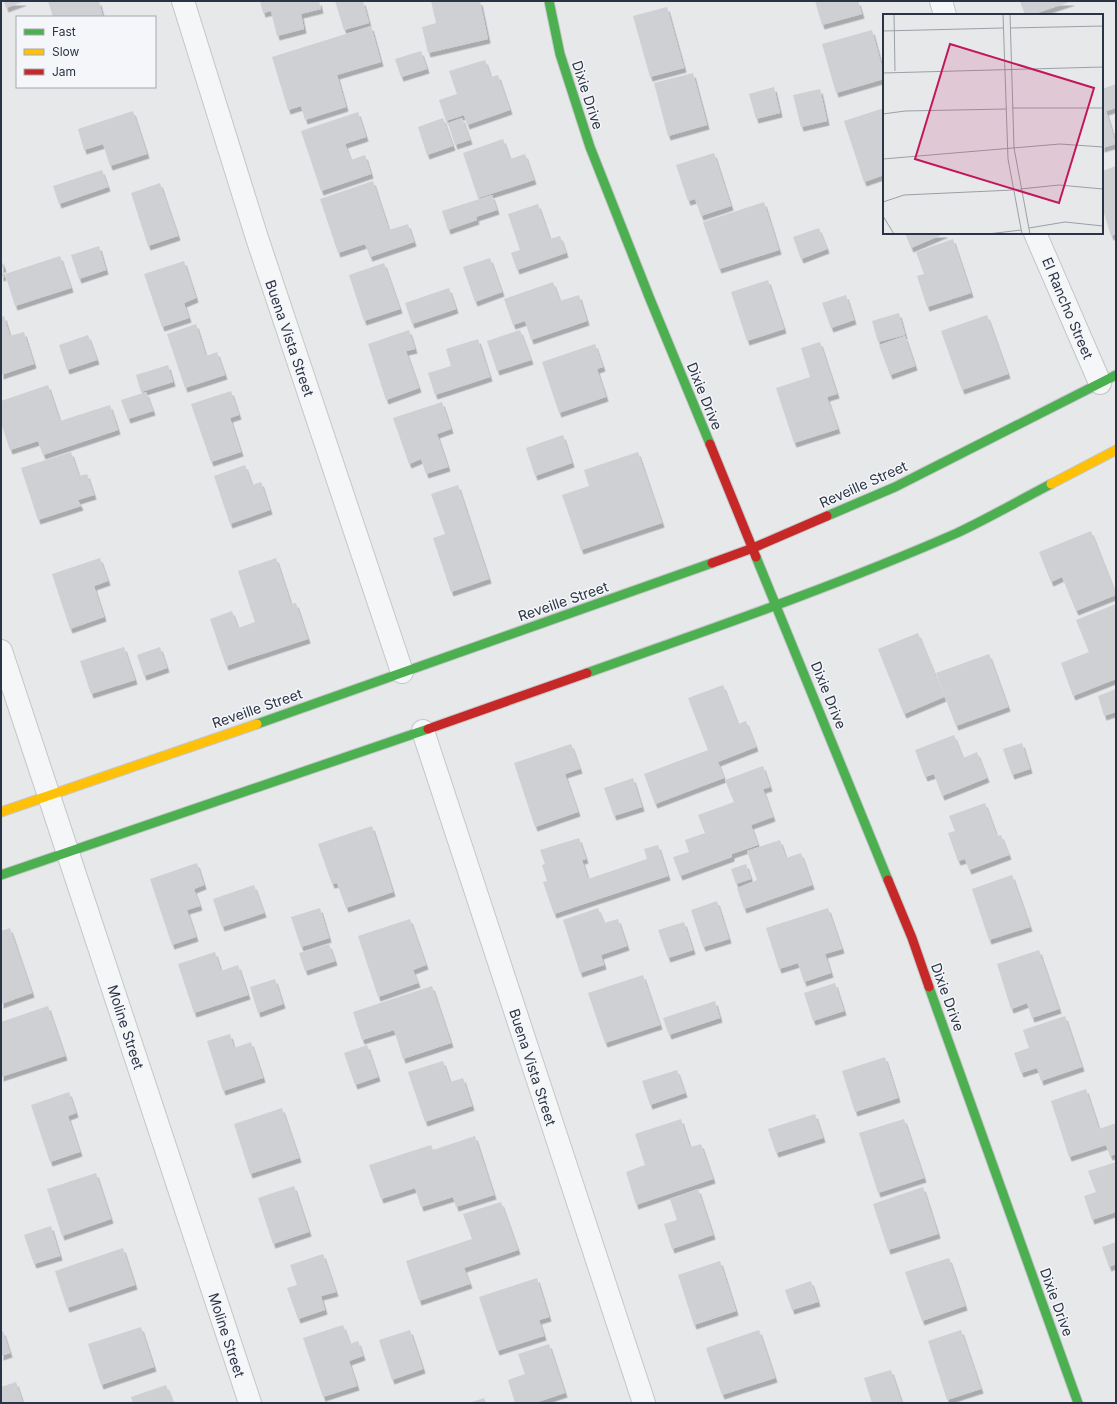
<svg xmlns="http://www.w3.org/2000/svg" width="1117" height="1404" viewBox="0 0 1117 1404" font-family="Inter,sans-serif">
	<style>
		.building { fill: #ced0d3; filter: url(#shadow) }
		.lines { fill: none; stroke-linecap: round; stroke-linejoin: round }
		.street-casing { stroke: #c4c6c8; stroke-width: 24 }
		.fast-casing { stroke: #c4c6c8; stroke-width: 11 }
		.slow-casing { stroke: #c4c6c8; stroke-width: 11 }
		.jam-casing { stroke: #c4c6c8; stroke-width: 11 }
		.street { stroke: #f5f6f7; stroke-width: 22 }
		.fast { stroke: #4caf50; stroke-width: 9 }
		.slow { stroke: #ffc107; stroke-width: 9 }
		.jam { stroke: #c62828; stroke-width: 9 }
		.labels { text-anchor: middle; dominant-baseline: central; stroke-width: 3; stroke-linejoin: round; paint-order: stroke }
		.street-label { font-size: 14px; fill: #2b3445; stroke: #f4f6f9 }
		.inset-road { fill: none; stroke: #9ba0a8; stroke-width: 1 }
		.view { fill: #c2185b; fill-opacity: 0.15; stroke: #c2185b; stroke-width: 2 }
		.inset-edge { fill: none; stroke: #2b3445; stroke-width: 2 }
	</style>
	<defs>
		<filter id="shadow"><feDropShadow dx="2.5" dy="4.5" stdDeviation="0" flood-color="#0004"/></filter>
	</defs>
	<rect width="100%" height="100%" fill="#e6e8ea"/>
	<g class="building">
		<path d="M4 1H25L6 8Z"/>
		<path d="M48 1H99L103 17H53Z"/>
		<path d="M260 1H319L321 9 301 14 304 29 277 36 271 11 263 13Z"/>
		<path d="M335 1H363L369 23 344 30Z"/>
		<path d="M431 1H480L488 39 428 53 422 27 436 23Z"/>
		<path d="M815 1H858L862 14 822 25Z"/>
		<path d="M1020 1H1073L1031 15H1025Z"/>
		<path d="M667 7 684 68 650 77 633 16Z"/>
		<path d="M371 26 381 62 337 75 346 107 305 120 301 106 288 110 272 57Z"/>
		<path d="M872 30 884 74V79L836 93 822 44Z"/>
		<path d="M421 51 427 69 401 77 395 59Z"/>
		<path d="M485 60 491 77 498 75 510 110 467 125 464 115 446 121 439 100 457 94 449 71Z"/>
		<path d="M693 73 707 125 668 136 654 83Z"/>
		<path d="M1116 84V108L1106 111 1116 144 1102 148V89Z"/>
		<path d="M774 87 780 113 756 119 749 94Z"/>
		<path d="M820 89 827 121 801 127 793 95Z"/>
		<path d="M884 108V175L864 182 844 121Z"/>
		<path d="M133 111 147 154 110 166 103 144 84 150 78 129Z"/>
		<path d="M358 112 366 137 345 144 351 160 365 155 371 174 321 191 301 131Z"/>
		<path d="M443 118 453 146 427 155 418 127Z"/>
		<path d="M462 118 470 140 455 145 448 123Z"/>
		<path d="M503 139 510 159 525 154 534 180 478 198 463 153Z"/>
		<path d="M714 153 731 206 701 216 695 199 688 201 676 165Z"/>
		<path d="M1116 166V234L1111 236 1102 207V171Z"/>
		<path d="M102 170 108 187 59 204 53 186Z"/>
		<path d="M373 181 389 230 408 224 414 242 370 257 365 244 338 253 320 199Z"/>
		<path d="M160 183 178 236 148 246 131 193Z"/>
		<path d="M492 195 497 210 476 217 477 220 448 230 442 211Z"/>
		<path d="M764 202 779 250 719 269 703 222Z"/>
		<path d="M538 204 550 239 560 236 566 253 517 270 511 253 520 250 508 214Z"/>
		<path d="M819 228 827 249 801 259 793 237Z"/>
		<path d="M905 233H946L911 248Z"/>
		<path d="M953 239 971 293 927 307 917 276 924 274 916 252Z"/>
		<path d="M99 246 106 270 79 279 71 255Z"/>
		<path d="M60 256 71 288 15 306 5 274Z"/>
		<path d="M490 258 502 292 475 302 463 267Z"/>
		<path d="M1 259 4 268H1L4 276 1 277Z"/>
		<path d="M184 261 196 298 184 303 189 318 162 327 144 274Z"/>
		<path d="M384 263 400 309 364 321 349 275Z"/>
		<path d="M768 280 784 329 747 341 731 292Z"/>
		<path d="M553 282 560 301 579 295 587 321 531 340 525 321 513 325 504 299Z"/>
		<path d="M449 288 456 309 412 324 405 303Z"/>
		<path d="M846 295 854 320 831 328 822 303Z"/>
		<path d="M899 313 905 335 878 342 872 321Z"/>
		<path d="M987 315 1008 374 962 390 941 331Z"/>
		<path d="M4 316 10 336 24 332 34 364 1 375V317Z"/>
		<path d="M196 324 206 356 217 352 225 375 185 388 167 334Z"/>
		<path d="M409 330 415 349 406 351 419 388 386 400 368 344Z"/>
		<path d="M520 330 531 360 497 371 487 341Z"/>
		<path d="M88 335 97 360 67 370 59 345Z"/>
		<path d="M905 336 915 366 890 375 879 345Z"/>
		<path d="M478 339 490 377 435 395 428 373 451 366 446 349Z"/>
		<path d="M820 342 837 394 827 397 838 429 794 443 776 388 810 377 801 348Z"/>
		<path d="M595 344 603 367 597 369 606 397 559 413 542 362Z"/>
		<path d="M168 365 173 382 141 392 136 375Z"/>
		<path d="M48 385 60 421 110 405 118 430 43 455 38 441 10 450 1 423V401Z"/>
		<path d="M231 391 239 415 230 418 241 452 211 462 191 404Z"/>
		<path d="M146 392 153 411 128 419 121 400Z"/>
		<path d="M442 402 451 429 437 434 448 467 426 474 421 459 409 464 393 418Z"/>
		<path d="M563 435 572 463 535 476 526 448Z"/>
		<path d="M71 452 79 476 87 474 94 495 78 500 81 506 38 520 21 468Z"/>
		<path d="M638 452 662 523 581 550 562 495 589 486 584 470Z"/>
		<path d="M245 465 252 485 261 482 270 510 230 524 214 476Z"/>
		<path d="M458 485 489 579 451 592 433 538 445 534 431 494Z"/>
		<path d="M1091 531 1116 595 1076 611 1062 577 1051 582 1039 552Z"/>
		<path d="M100 558 108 581 94 586 104 617 70 629 52 574Z"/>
		<path d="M276 558 291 604 296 603 308 639 226 666 210 619 232 611 238 628 255 622 238 571Z"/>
		<path d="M1116 604V679L1073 696 1061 663 1089 652 1076 620Z"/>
		<path d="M918 633 944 697 904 714 878 649Z"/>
		<path d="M124 647 135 680 91 694 80 661Z"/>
		<path d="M160 647 167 668 144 676 137 655Z"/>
		<path d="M989 654 1008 707 956 726 936 673Z"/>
		<path d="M723 685 738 724 746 721 756 747 718 762 724 778 655 804 644 774 708 750 688 698Z"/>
		<path d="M1116 689V712L1104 716 1098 696Z"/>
		<path d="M954 735 963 758 977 752 987 778 942 796 934 774 925 777 915 750Z"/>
		<path d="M1022 743 1030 769 1012 775 1003 749Z"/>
		<path d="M571 744 580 769 565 774 578 812 535 827 514 763Z"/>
		<path d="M763 766 770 787 763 789 773 817 751 825 758 845 732 854V857L680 876 673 857 689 852 685 840 705 833 698 815 734 802 725 780Z"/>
		<path d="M633 778 642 807 614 816 604 788Z"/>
		<path d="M985 803 997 836 1001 835 1009 855 969 870 965 859 958 861 948 833 955 831 949 816Z"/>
		<path d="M372 826 393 892 346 908 337 883 332 884 318 844Z"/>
		<path d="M579 838 586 859 582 860 588 879 647 859 644 849 658 845 668 876 554 914 543 882 547 881 542 865 545 864 540 850Z"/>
		<path d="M780 840 786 858 801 853 812 885 744 909 737 888 757 880 747 851Z"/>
		<path d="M197 863 204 885 194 889 200 906 187 910 196 937 172 945 150 879Z"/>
		<path d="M746 864 751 879 736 884 731 869Z"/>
		<path d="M1012 875 1030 927 989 940 972 889Z"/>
		<path d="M254 885 264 913 222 927 213 899Z"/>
		<path d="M717 901 729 939 703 947 691 910Z"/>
		<path d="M320 908 329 938 301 947 291 917Z"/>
		<path d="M598 908 604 923 618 919 627 946 601 955 604 965 580 973 563 920Z"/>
		<path d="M828 908 842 949 825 954 831 973 804 982 798 963 779 969 766 928Z"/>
		<path d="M410 919 426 965 413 970 418 983 378 997 358 936Z"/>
		<path d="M684 922 693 950 668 958 658 930Z"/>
		<path d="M10 928 32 993 1 1004V931Z"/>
		<path d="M329 944 335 961 305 971 299 953Z"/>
		<path d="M1039 950 1059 1009 1032 1018 1027 1003 1011 1009 997 964Z"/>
		<path d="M215 952 221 971 238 965 248 995 194 1013 178 964Z"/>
		<path d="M643 975 660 1025 605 1043 588 993Z"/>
		<path d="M275 979 283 1004 258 1013 250 987Z"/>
		<path d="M835 983 844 1011 813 1021 804 993Z"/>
		<path d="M432 986 451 1043 403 1059 394 1030 362 1040 353 1012Z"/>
		<path d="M715 1001 720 1018 669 1035 663 1018Z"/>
		<path d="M48 1006 65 1056 1 1077V1022Z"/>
		<path d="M1065 1016 1082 1067 1041 1081 1037 1068 1021 1073 1014 1053 1029 1048 1023 1030Z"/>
		<path d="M230 1034 234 1048 251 1042 263 1078 223 1091 207 1041Z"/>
		<path d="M367 1045 378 1077 355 1085 344 1053Z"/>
		<path d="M885 1057 898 1098 855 1112 842 1071Z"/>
		<path d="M443 1061 450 1082 463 1078 472 1106 425 1122 408 1072Z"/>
		<path d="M677 1070 685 1093 650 1105 642 1081Z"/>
		<path d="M1086 1089 1099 1129 1116 1123V1154L1110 1156 1106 1145 1069 1157 1051 1101Z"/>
		<path d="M69 1092 76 1113 68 1116 80 1152 50 1162 31 1105Z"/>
		<path d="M282 1108 299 1158 250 1174 234 1124Z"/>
		<path d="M815 1114 823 1138 776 1153 768 1129Z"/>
		<path d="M681 1119 690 1147 701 1144 713 1179 636 1205 626 1172 645 1165 635 1134Z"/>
		<path d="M904 1119 924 1178 878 1193 859 1133Z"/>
		<path d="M475 1136 494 1195 456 1207 453 1197 421 1207 415 1188 381 1199 369 1165 431 1145 433 1150Z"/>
		<path d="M1116 1162V1212L1092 1220 1084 1196 1096 1192 1088 1171Z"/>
		<path d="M96 1173 111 1219 62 1236 47 1189Z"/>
		<path d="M294 1186 309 1232 273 1244 258 1198Z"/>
		<path d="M923 1187 938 1234 888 1250 873 1204Z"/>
		<path d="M698 1189 713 1235 672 1249 664 1224 677 1220 670 1199Z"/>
		<path d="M501 1202 518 1250 464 1268 470 1284 419 1301 406 1261 472 1239 463 1214Z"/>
		<path d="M51 1226 60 1256 34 1264 24 1235Z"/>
		<path d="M1116 1242V1264L1109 1267 1102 1247Z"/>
		<path d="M123 1248 135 1285 67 1308 55 1271Z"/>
		<path d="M323 1254 336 1292 321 1296 325 1310 298 1319 287 1288 297 1285 290 1265Z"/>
		<path d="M949 1258 965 1306 922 1321 905 1272Z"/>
		<path d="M720 1261 736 1311 694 1325 678 1275Z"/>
		<path d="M537 1278 549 1317 539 1320 544 1336 497 1351 479 1297Z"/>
		<path d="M811 1281 818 1302 792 1310 785 1290Z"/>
		<path d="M343 1325 350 1344 358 1341 363 1356 349 1361 357 1386 323 1397 303 1338Z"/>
		<path d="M141 1327 154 1367 101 1385 88 1344Z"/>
		<path d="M410 1330 423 1369 392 1380 379 1340Z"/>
		<path d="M759 1330 775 1378 722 1395 706 1348Z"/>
		<path d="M961 1330 981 1389 947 1400 928 1341Z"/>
		<path d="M1 1331H3L10 1353 1 1356Z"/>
		<path d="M549 1344 565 1393 535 1403H515L508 1380 525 1374 518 1354Z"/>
		<path d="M891 1370 902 1403H872L864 1378Z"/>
		<path d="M16 1382 23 1403H1V1387Z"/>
		<path d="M166 1385 173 1403H133L131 1397Z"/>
		<path d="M484 1398 486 1403H469Z"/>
	</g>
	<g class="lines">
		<g class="street-casing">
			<g id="street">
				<path d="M183 1 257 238 402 672"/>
				<path d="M941 1 945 15"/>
				<path d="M1035 233 1100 383"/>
				<path d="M1 651 250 1403"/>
				<path d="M423 731 644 1403"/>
			</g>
		</g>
		<g class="fast-casing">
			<g id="fast">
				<path d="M549 1 560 54 590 147 650 299 710 444"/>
				<path d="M827 516 895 487 1116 375"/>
				<path d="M756 557 888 880"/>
				<path d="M587 673C711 629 836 586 957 533 989 518 1020 500 1051 484"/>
				<path d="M257 724 712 563"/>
				<path d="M1 875 428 729"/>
				<path d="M929 987 1078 1403"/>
			</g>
		</g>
		<g class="slow-casing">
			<g id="slow">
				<path d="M1051 484 1116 450"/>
				<path d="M1 812 257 724"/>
			</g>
		</g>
		<g class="jam-casing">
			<g id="jam">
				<path d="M710 444 756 557"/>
				<path d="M712 563 753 548 827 516"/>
				<path d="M428 729 587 673"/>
				<path d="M888 880 912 938 929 987"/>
			</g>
		</g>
		<use href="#street" class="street"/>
		<use href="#fast" class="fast"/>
		<use href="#slow" class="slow"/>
		<use href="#jam" class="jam"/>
	</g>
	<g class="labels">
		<g class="street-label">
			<text transform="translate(588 95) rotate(72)">Dixie Drive</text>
			<text transform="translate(1068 308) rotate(67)">El Rancho Street</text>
			<text transform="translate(290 338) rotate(71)">Buena Vista Street</text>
			<text transform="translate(705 396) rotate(68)">Dixie Drive</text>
			<text transform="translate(863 484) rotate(-24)">Reveille Street</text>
			<text transform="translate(563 601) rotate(-19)">Reveille Street</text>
			<text transform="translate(829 695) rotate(68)">Dixie Drive</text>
			<text transform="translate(257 708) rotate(-19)">Reveille Street</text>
			<text transform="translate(948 997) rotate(70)">Dixie Drive</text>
			<text transform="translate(126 1027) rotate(72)">Moline Street</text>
			<text transform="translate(533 1067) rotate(72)">Buena Vista Street</text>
			<text transform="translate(1057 1302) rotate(70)">Dixie Drive</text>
			<text transform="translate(227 1335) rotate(72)">Moline Street</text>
		</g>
	</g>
	<g transform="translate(883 14)">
		<rect width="220" height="220" fill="#e6e8ea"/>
		<path class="inset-road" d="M11 0 12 57M120 0 125 145 139 220M127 0 131 134 147 220M127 14 220 12M0 17 120 14M0 59 220 53M129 94H220M0 100 22 97 123 95M0 145 177 130 220 133M137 175 176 171 220 175M0 188 21 181 130 176M0 202 11 220M146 214 182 208 220 212M105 220 138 216"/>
		<path class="view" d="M67 30 211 74 176 189 32 145Z"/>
		<rect width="220" height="220" class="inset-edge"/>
	</g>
	<rect width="1117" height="1404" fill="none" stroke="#2b3445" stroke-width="4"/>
	<rect x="16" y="16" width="140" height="72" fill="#f4f6f9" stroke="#a4a8b1"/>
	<rect x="24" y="29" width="20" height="6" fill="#4caf50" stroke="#a4a8b1"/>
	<text x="52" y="36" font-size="12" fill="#2b3445">Fast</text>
	<rect x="24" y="49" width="20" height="6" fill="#ffc107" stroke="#a4a8b1"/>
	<text x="52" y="56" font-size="12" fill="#2b3445">Slow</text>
	<rect x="24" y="69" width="20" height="6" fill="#c62828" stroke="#a4a8b1"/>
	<text x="52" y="76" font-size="12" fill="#2b3445">Jam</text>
</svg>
